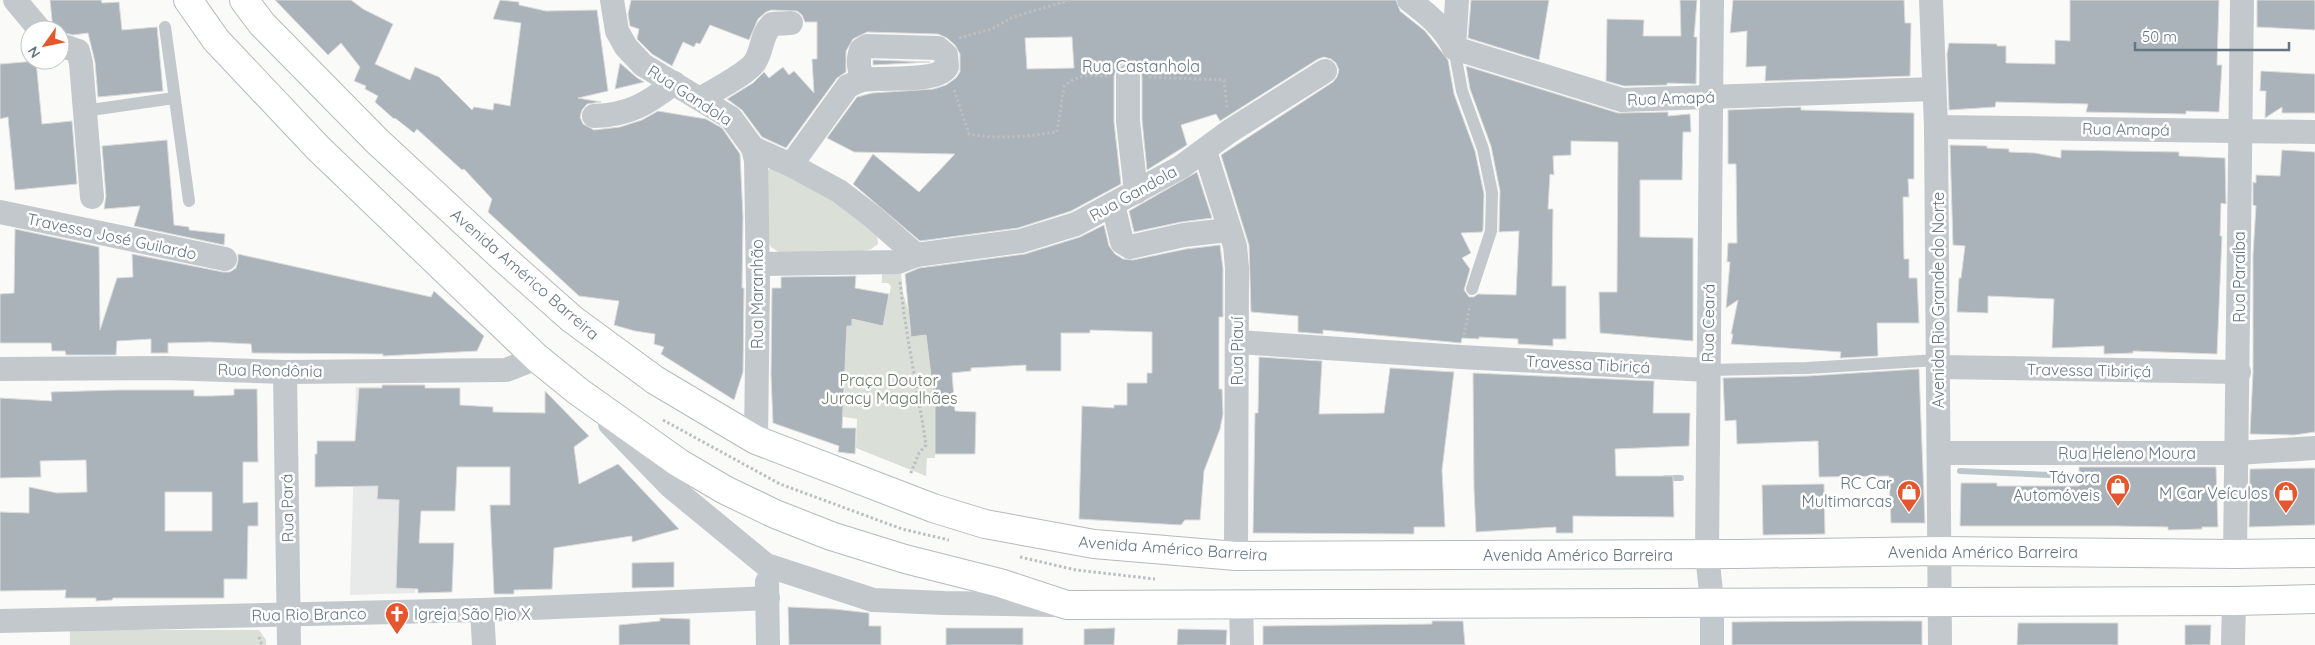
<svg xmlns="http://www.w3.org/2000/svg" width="2315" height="645" viewBox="0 0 2315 645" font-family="Quicksand,sans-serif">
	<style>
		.built { fill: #e8e9e9 }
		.green { fill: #dadfd7 }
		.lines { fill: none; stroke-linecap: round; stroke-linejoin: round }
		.stream { stroke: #bbc7cb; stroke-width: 6 }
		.building { fill: #aab3b9; stroke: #dcdcda; fill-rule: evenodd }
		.primary-casing { stroke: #b5babe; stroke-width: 30 }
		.path { stroke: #bbbfc2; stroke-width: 3; stroke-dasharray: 2.5 2.5; stroke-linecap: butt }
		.service { stroke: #c3c8cc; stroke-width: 12 }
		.minor { stroke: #c3c8cc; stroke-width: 24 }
		.primary { stroke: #fff; stroke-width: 28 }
		.labels { text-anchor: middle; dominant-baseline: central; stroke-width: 5; stroke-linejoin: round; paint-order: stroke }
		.street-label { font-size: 16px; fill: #657683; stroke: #fff }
		.park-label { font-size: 16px; fill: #687a64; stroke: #fff }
		.poi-label { font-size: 16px; fill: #657683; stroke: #fff; text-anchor: end }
	</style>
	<rect width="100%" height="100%" fill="#fafaf8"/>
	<path class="built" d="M424 386 415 593 350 595 356 387Z"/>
	<g class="green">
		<path d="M771 168 804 179 877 234 878 244 871 249 860 252 780 253 771 247 768 240V170Z"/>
		<path d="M882 273H901L903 293 912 322H909L911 336 926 335 935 411V458H927L926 476 856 448 857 419 839 416 840 399H844L845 386 840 385 844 346H847V326H852V319L883 326 891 286 888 283H882Z"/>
		<path d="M70 630H259L266 640V645H70Z"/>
	</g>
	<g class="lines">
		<g class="stream">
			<path d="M1960 471 2072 476"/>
			<path d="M1665 478H1681"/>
		</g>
	</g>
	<g class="building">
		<path d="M50 0H101L102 3 119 2 122 30 157 27 163 91 98 97 95 62 88 33 73 35 53 30Z"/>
		<path d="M275 0H351L363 9 393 24 375 64 410 80 415 67 439 77 472 110 474 107 493 110 494 103 510 106 521 23 493 19 500 0 519 2V5L546 11 597 10 608 91 578 98 601 102 587 104 582 110 580 117 583 124 594 130 620 127 642 120 658 111 706 119 722 128 740 154 743 217 742 288H744L743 372 734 400 661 354 664 347 654 344 655 334 635 331 614 325 619 301 579 296 488 212 492 199 464 169 462 170 417 129 414 133 395 118 394 119 375 102 378 96 365 89 366 86 354 81 360 67 341 43 328 55Z"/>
		<path d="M631 0H1396L1400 11 1425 31 1448 60 1454 94 1475 151 1484 194 1483 230 1482 232 1461 233 1471 253 1462 258 1470 269 1464 290 1469 297H1474L1478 294 1516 295 1519 231 1499 232 1500 191 1491 146 1470 89 1466 66 1618 113 1668 112V116L1690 114 1691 132H1683L1682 180H1640V237L1693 238V341L1600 333 1599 292H1617L1618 142 1571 141V155L1553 156 1554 175 1550 174 1548 209H1553L1552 286H1566V339H1553V346L1518 344V339L1479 337V339L1462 338 1461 343 1323 330V334L1298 332V316L1251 312 1249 245 1221 155 1333 82 1337 77 1339 70 1336 63 1331 59 1324 57 1318 59 1220 121 1216 114 1181 125 1187 145 1147 170 1142 120V76L1140 69 1134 64H1122L1116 69 1114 76V122L1121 184 1071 211 1018 228 920 241 853 184 873 154 919 192 955 154 854 152 827 138 857 97 872 93 934 89 946 85 956 78 960 72V54L955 45 947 38 938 34 867 32 853 39 846 51V72L837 78 786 148 762 137 742 110 727 99 753 83 764 72 769 78 783 67 789 75 794 71 814 93 812 59H817V22H805L802 15 797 11 771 10 766 12 758 19 749 40 710 25 700 44 696 43 694 47 683 42 672 66 652 54 637 39 639 29 630 26 628 14ZM1072 37 1074 68 1027 69 1025 38Z"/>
		<path d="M1471 0H1549L1539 60 1468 38Z"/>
		<path d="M1680 0H1697L1694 37H1697L1696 84 1667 83V85L1624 86 1606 81 1607 19 1644 20 1643 36H1681Z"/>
		<path d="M1733 0H1904L1905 23H1911L1910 76 1765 81 1766 66 1746 67 1747 31 1730 33Z"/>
		<path d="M2070 0H2219L2217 65H2222L2219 112 2186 111V114L2086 112 2088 104 1996 102 1995 107 1949 110 1947 54 1949 43 1997 44V46H2006V63L2055 64V40L2070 41Z"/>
		<path d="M2257 0H2315V30L2257 27Z"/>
		<path d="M873 60 930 62 873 65Z"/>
		<path d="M36 61 42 124 72 121 77 184 15 190 8 117 0 119V64Z"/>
		<path d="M620 63 636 77 644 82 615 89Z"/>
		<path d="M2261 71 2315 74V113H2282V107L2265 118 2266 91H2260Z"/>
		<path d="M1801 107V110L1914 113V179H1908L1909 197H1903L1904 259H1909V278H1917L1919 323H1877L1878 356 1840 358 1841 352 1731 344 1733 334H1731L1738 300 1726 308 1730 262H1727L1728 243H1737L1736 164H1728V110Z"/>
		<path d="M167 140 174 225 189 227V230L225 234 224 245 134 226 140 206 104 209 106 196 102 146Z"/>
		<path d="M1950 145 1987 146V148L2009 149V152L2035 153 2061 158V150L2179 152V156L2225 158 2226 204 2221 203 2220 236H2222L2217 354 2133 351V353L2104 354V346L2052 348 2054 299 1988 296V313L1957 312 1959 278H1961L1965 246 1953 245Z"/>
		<path d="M2282 150 2315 152V432L2294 435 2250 434 2253 372V255L2256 206 2253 205V182L2256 183V175L2280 176Z"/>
		<path d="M1197 172 1212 218 1181 222 1134 232 1129 211Z"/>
		<path d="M1104 225 1109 246 1115 254 1123 259 1133 260 1186 249 1220 245 1223 269V317H1219V389H1222L1223 414 1220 429 1204 471 1200 520H1185L1181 525 1079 519 1082 406 1114 408V405H1127V383H1147V373H1152V332L1090 330V333H1061V371H1026V365L971 368V371L952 373 955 411 976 412 975 454H935V408L926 335 911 337 905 274 919 268 1025 254 1080 237Z"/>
		<path d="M15 229 99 247 100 330 117 278 133 277 132 254 223 272H230L236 268 238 261V254L431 297 434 291 484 336 477 351 383 356V354L252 353 251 344 210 342 168 343V353H151V339L117 341 116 355H66L65 351H52L51 343H0V294L14 293Z"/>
		<path d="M856 276 855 288 889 294 883 326 852 319V326H847L842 428H856L855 454 838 452 839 446 773 423 771 375 772 288H781V277Z"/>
		<path d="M1259 357 1322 361 1319 414 1384 413 1390 368 1454 372 1442 470 1445 527H1414V534L1253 533 1255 413H1258Z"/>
		<path d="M1919 369 1925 523H1891L1889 476 1819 477 1818 441 1737 444 1736 420 1725 421 1723 378 1808 376Z"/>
		<path d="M1473 373 1654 381 1653 413H1690L1689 446 1615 449 1616 476H1673L1674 517 1573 516V533H1556V527L1476 532 1474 489Z"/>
		<path d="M382 385H425V388H460V405L493 407V412L545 413V391L589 436 574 447 579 484 618 464 679 529 632 542V536L554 548 552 589 514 590V594H494L490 505H510V467H457L455 511H421L419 543H454L452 592 418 593V589L396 588 399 500 377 499 378 486 315 487V454H317V441H355L359 388H382Z"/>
		<path d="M234 389H257L258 462H243V503L258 502V526H248L247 579H224V598H113L112 600 96 601V598H65L66 590 0 591V512L29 513V487L57 493 87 492 86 460 40 461 41 477 0 478V398L52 401 51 392 118 390H194V396H212L234 395ZM165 492H212V531H165Z"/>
		<path d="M2079 467H2216L2218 527H2202V529L2168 530V527L2117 526H1960L1961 483H1997V486H2079Z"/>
		<path d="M2315 468V525L2249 527 2250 469Z"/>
		<path d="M1824 484 1825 534 1763 535 1762 485Z"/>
		<path d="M674 562V587L632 588V563Z"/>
		<path d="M788 607 834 609 869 613V626H881V645H789Z"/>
		<path d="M660 618 690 619V645H619V625L660 621Z"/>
		<path d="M1432 621H1463L1465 645H1263V626L1432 624Z"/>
		<path d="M1851 621H1922V645H1732V622Z"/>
		<path d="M2018 623H2118V645H2017Z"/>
		<path d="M2185 625H2211L2210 645H2185Z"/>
		<rect x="946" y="628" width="77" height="17"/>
		<path d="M1115 628 1114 645H1084V629Z"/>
		<path d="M1178 629 1227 630 1226 645H1177Z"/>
	</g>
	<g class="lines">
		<g class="primary-casing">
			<g id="primary">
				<path d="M188 0 216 40 318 148 537 358 579 392 679 463 725 490 775 514 831 536 905 559 1000 583 1067 605 2234 601 2315 599"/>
				<path d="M244 0 262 24 377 141 502 257 572 319 655 380 756 440 933 508 985 524 1094 544 1236 556 1738 554 1939 551 2235 554 2315 553"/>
			</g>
		</g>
		<g class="path">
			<path d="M959 38 992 29 1013 17 1070 0"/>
			<path d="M1149 77 1224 80 1227 108"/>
			<path d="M954 90 969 134C997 140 1029 136 1057 132L1064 86C1081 73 1087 76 1107 76"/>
			<path d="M900 282C906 337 918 391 926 445L919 453 910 475"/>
			<path d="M1464 335 1470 305"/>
			<path d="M663 420 780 484 902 529 949 540"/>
			<path d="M1020 557 1076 570 1155 579"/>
			<path d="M259 637 262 645"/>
		</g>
		<g class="service">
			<path d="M165 27 189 201"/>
			<path d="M1454 48 1462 91 1483 149 1492 193 1491 231 1472 289"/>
			<path d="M84 111 174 98"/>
			<path d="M1707 370 1807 368 1938 360"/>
		</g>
		<g class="minor">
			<path d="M15 0 40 30"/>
			<path d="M612 0 617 31 626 47 643 65 731 118 753 148 791 165 839 191 873 217 916 255"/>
			<path d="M1409 0C1426 13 1445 28 1454 48L1622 100 1933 89"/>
			<path d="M1712 0 1707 554 1712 601V645"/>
			<path d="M1931 0 1936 127 1940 645"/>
			<path d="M60 45 78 51 81 63 92 197"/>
			<path d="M1454 48 1457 0"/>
			<path d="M1128 76V121L1136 192"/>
			<path d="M700 99C713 91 747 74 755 62 763 49 761 35 772 24L791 23"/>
			<path d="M594 116C629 115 647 104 674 83"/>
			<path d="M1936 127 2315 132"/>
			<path d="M753 148 756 160 758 284 756 440"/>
			<path d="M1205 151 1235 246 1237 268 1236 556"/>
			<path d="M791 165 848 86C853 84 858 81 863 80 881 76 935 84 947 67L946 55 938 48 867 46 861 50C857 61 859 69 863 80"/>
			<path d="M1113 204 1122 242 1130 247 1184 235 1228 230"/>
			<path d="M0 212 225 259"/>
			<path d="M758 264 898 262 916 255 1021 241 1076 224 1181 167 1230 131 1325 71"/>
			<path d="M1238 342 1461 357 1707 370"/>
			<path d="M1939 367 2239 372"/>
			<path d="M0 369 165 368 285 372 506 370 537 358"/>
			<path d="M285 372 289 645"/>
			<path d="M610 424 670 486 766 565 873 600 944 603 1053 605"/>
			<path d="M1939 453H2237L2315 448"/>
			<path d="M2235 554 2242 0"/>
			<path d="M767 582 768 645"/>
			<path d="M1241 604 1242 645"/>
			<path d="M482 610 484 645"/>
			<path d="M0 621 482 610 768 598"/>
			<path d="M2233 645 2234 601"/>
		</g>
		<use href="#primary" class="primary"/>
	</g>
	<defs>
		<g id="shop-pin" transform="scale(1.25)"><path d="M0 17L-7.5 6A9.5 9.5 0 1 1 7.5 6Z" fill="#e4572e" stroke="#fff"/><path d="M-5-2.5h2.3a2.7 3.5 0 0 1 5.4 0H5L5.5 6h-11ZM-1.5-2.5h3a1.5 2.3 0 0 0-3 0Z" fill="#fff"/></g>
		<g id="church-pin" transform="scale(1.25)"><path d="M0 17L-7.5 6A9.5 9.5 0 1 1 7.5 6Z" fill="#e4572e" stroke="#fff"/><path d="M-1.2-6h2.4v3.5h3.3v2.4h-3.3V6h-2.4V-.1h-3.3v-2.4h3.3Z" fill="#fff"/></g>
	</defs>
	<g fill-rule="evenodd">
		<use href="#shop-pin" x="2118" y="486"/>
		<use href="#shop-pin" x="1909" y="492"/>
		<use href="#shop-pin" x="2286" y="493"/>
		<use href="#church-pin" x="397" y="614"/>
	</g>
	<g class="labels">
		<g class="street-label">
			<text x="1141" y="66">Rua Castanhola</text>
			<text transform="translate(690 95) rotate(33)">Rua Gandola</text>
			<text transform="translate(1671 98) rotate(-2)">Rua Amapá</text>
			<text transform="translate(2126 129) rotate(1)">Rua Amapá</text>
			<text transform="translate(1133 193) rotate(-29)">Rua Gandola</text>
			<text transform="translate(112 236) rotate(12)">Travessa José Guilardo</text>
			<text transform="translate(525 274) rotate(41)">Avenida Américo Barreira</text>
			<text transform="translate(2239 277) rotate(-90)">Rua Paraíba</text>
			<text transform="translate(757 294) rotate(-90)">Rua Maranhão</text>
			<text transform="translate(1938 300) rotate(-90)">Avenida Rio Grande do Norte</text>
			<text transform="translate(1708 323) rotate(-89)">Rua Ceará</text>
			<text transform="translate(1237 351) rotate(-90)">Rua Piauí</text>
			<text transform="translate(1588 364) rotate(3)">Travessa Tibiriçá</text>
			<text transform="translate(270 370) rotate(1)">Rua Rondônia</text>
			<text transform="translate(2089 370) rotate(1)">Travessa Tibiriçá</text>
			<text x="2127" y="453">Rua Heleno Moura</text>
			<text transform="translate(287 508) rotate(-91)">Rua Pará</text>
			<text transform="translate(1173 548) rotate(4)">Avenida Américo Barreira</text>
			<text x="1983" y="552">Avenida Américo Barreira</text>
			<text x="1578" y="555">Avenida Américo Barreira</text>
			<text transform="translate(309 614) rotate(-1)">Rua Rio Branco</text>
		</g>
		<g class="park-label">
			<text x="889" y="380">Praça Doutor<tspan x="889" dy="18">Juracy Magalhães</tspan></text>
		</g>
		<g class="poi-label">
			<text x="2100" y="477">Távora<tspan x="2100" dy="18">Automóveis</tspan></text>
			<text x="1892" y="483">RC Car<tspan x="1892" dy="18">Multimarcas</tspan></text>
			<text x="2268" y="493">M Car Veículos</text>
			<text x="414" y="614" text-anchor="start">Igreja São Pio X</text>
		</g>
	</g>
	<g transform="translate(45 45) rotate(237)"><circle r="24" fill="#ffffff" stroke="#c1c8cd"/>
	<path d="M0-4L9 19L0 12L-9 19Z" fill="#e4572e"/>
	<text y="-8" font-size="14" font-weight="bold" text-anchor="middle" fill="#657683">N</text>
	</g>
	<path d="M2135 42v8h154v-8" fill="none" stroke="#657683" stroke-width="2.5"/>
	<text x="2142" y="42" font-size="15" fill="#657683" stroke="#ffffff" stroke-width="4" paint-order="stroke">50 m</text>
</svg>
